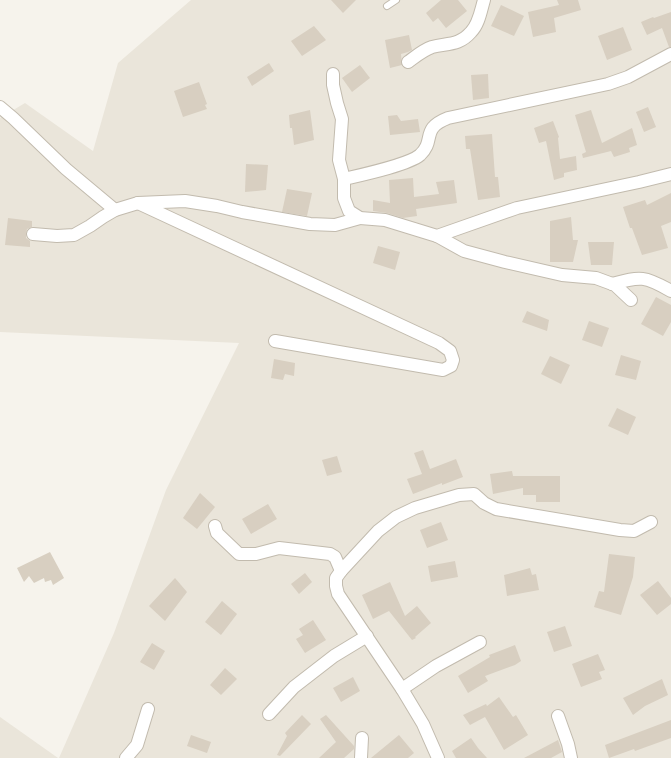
<svg xmlns="http://www.w3.org/2000/svg" width="671" height="758" viewBox="0 0 671 758" font-family="'Nunito Sans',sans-serif">
	<style>
		.residential { fill: #eae5da }
		.building { fill: #d8cfc1 }
		.lines { fill: none; stroke-linecap: round; stroke-linejoin: round }
		.lane-casing { stroke: #c2bbae; stroke-width: 8 }
		.street-casing { stroke: #c2bbae; stroke-width: 14 }
		.lane { stroke: #fff; stroke-width: 6 }
		.street { stroke: #fff; stroke-width: 12 }
	</style>
	<rect width="100%" height="100%" fill="#f6f3ec"/>
	<g class="residential">
		<path d="M191 0H671V758H59L114 633 166 490 239 343 0 332V118L25 103 93 151 118 63Z"/>
		<path d="M0 717 58 758H0Z"/>
	</g>
	<g class="building">
		<path d="M331 0H356L343 13Z"/>
		<path d="M441 0H458L467 11 446 28 438 18 433 22 426 13Z"/>
		<path d="M557 0H578L581 10 554 18 556 32 533 37 528 12 559 5Z"/>
		<path d="M501 5 524 16 514 36 491 26Z"/>
		<path d="M671 12V47H669L662 28 647 35 641 22 653 17 654 18Z"/>
		<path d="M314 26 326 40 302 56 291 41Z"/>
		<path d="M623 27 632 50 607 60 598 36Z"/>
		<path d="M409 35 412 50 408 52 401 54 402 65 390 68 385 40Z"/>
		<path d="M269 63 274 71 252 86 247 77Z"/>
		<path d="M360 65 370 78 352 92 342 78Z"/>
		<path d="M488 74 489 98 473 100 471 75Z"/>
		<path d="M199 82 207 104 205 105 207 109 183 117 174 91Z"/>
		<path d="M648 107 656 127 644 132 636 112Z"/>
		<path d="M310 110 314 140 294 145 292 128H290L289 115Z"/>
		<path d="M591 110 602 143 632 128 637 145 629 148 630 152 614 157 611 151 583 158 582 154 586 152 575 115Z"/>
		<path d="M397 115 401 121 418 119 420 132 390 135 388 116Z"/>
		<path d="M553 121 559 137 558 138 560 159 576 156 577 170 564 173V177L554 180 546 141 539 143 534 128Z"/>
		<path d="M492 134 495 177H498L500 197 478 200 470 149H466L465 136Z"/>
		<path d="M246 164 268 165 266 190 245 192Z"/>
		<path d="M413 178 414 197 439 194 436 182 454 180 457 203 416 209 417 216 403 218 387 213 373 211V200L390 203 389 180Z"/>
		<path d="M287 189 312 193 307 216 282 212Z"/>
		<path d="M671 193V222L661 226 668 248 642 255 632 228H630L623 207 645 200 647 205Z"/>
		<path d="M571 217 573 240H578L573 262H550V221Z"/>
		<path d="M8 218 32 221V227L27 229 26 233V238L30 241V247L5 245Z"/>
		<path d="M588 242H614L612 265H591Z"/>
		<path d="M378 246 400 252 395 270 373 263Z"/>
		<path d="M656 297 671 305V322L663 336 641 324Z"/>
		<path d="M527 311 549 320 547 331 522 322Z"/>
		<path d="M589 321 609 328 602 347 582 340Z"/>
		<path d="M621 355 641 361 636 380 615 375Z"/>
		<path d="M550 356 570 365 561 384 541 374Z"/>
		<path d="M274 359 295 363 294 376 285 374 283 380 271 378Z"/>
		<path d="M617 408 636 417 628 435 608 426Z"/>
		<path d="M423 450 430 469 456 459 463 477 442 485V483L413 494 407 479 422 474 414 453Z"/>
		<path d="M337 456 342 472 327 476 322 460Z"/>
		<path d="M512 471 513 476H560V502H536V495H523V488L493 494 490 474Z"/>
		<path d="M200 493 215 507 197 529 183 518Z"/>
		<path d="M268 504 277 519 251 534 242 519Z"/>
		<path d="M441 522 448 540 427 548 420 530Z"/>
		<path d="M50 552 64 578 53 585 51 580 45 582 44 578 34 583 29 576 24 582 17 568Z"/>
		<path d="M609 554 635 557 633 577 621 615 594 607 599 591 604 592Z"/>
		<path d="M455 561 458 577 431 582 428 566Z"/>
		<path d="M530 568 532 575 536 574 539 590 507 596 504 575Z"/>
		<path d="M305 573 312 582 299 594 291 584Z"/>
		<path d="M175 578 187 592 165 621 149 606Z"/>
		<path d="M658 581 671 598V604L657 615 640 595Z"/>
		<path d="M390 582 405 616 417 606 431 623 415 637 416 638 412 640 389 611 373 619 362 595Z"/>
		<path d="M222 601 237 614 221 635 205 622Z"/>
		<path d="M313 620 326 640 305 653 296 639 303 635 299 629Z"/>
		<path d="M565 626 572 646 554 652 547 632Z"/>
		<path d="M152 643 165 651 154 670 140 662Z"/>
		<path d="M515 645 521 661 515 665 485 676 488 681 468 693 458 676 490 657 489 655Z"/>
		<path d="M598 654 605 670 599 672 602 679 581 687 572 664Z"/>
		<path d="M225 668 237 679 221 695 210 685Z"/>
		<path d="M353 677 360 691 341 702 333 688Z"/>
		<path d="M662 679 668 695 645 706 633 715 623 698Z"/>
		<path d="M499 697 513 717 516 715 528 735 504 750 485 717 470 725 463 715 486 704 487 706Z"/>
		<path d="M302 715 311 724 280 756 277 755 287 736 285 733Z"/>
		<path d="M326 715 354 746V749L344 758H319L336 742 320 719Z"/>
		<path d="M671 720V738L635 751 634 749 609 758 605 745Z"/>
		<path d="M191 735 211 742 207 753 187 746Z"/>
		<path d="M399 735 414 753 408 758H371Z"/>
		<path d="M471 738 478 748 487 758H456L452 751Z"/>
		<path d="M558 740 562 752 551 758H524Z"/>
	</g>
	<g class="lines">
		<g class="lane-casing">
			<path id="lane" d="M387 6 396 0"/>
		</g>
		<g class="street-casing">
			<g id="street">
				<path d="M408 62C415 57 423 50 432 47 447 43 459 46 471 32 479 24 481 10 484 0"/>
				<path d="M333 74V85L337 103 342 119 339 160 344 179V198L349 211 360 218 385 220 437 236 517 208 639 182 671 174"/>
				<path d="M0 107 13 118 66 169 115 210"/>
				<path d="M344 179C361 175 408 165 420 155 436 140 420 129 448 118L608 84 628 77 671 54"/>
				<path d="M138 203 439 343 450 351 453 360 451 366 443 370 275 341"/>
				<path d="M33 234 57 236 74 235 90 226 103 217 115 210 138 203 185 201 217 206 242 212 310 224 335 225 360 218"/>
				<path d="M437 236 464 251 505 262 562 275 596 278 615 285 631 300"/>
				<path d="M612 284C641 276 645 276 671 291"/>
				<path d="M215 526 217 533 239 554H256L279 548 330 554 335 557 341 571"/>
				<path d="M402 689 436 666 480 642"/>
				<path d="M269 714 294 687 334 656 367 636"/>
				<path d="M558 716 568 744 571 758"/>
				<path d="M126 758 137 745 148 709"/>
				<path d="M361 758 362 738"/>
				<path d="M438 758 423 724 402 689 338 594 336 586V578L341 571 378 531 396 517 415 508 459 495 474 494 484 503 496 509 620 530 634 531 651 522"/>
			</g>
		</g>
		<use href="#lane" class="lane"/>
		<use href="#street" class="street"/>
	</g>
</svg>
